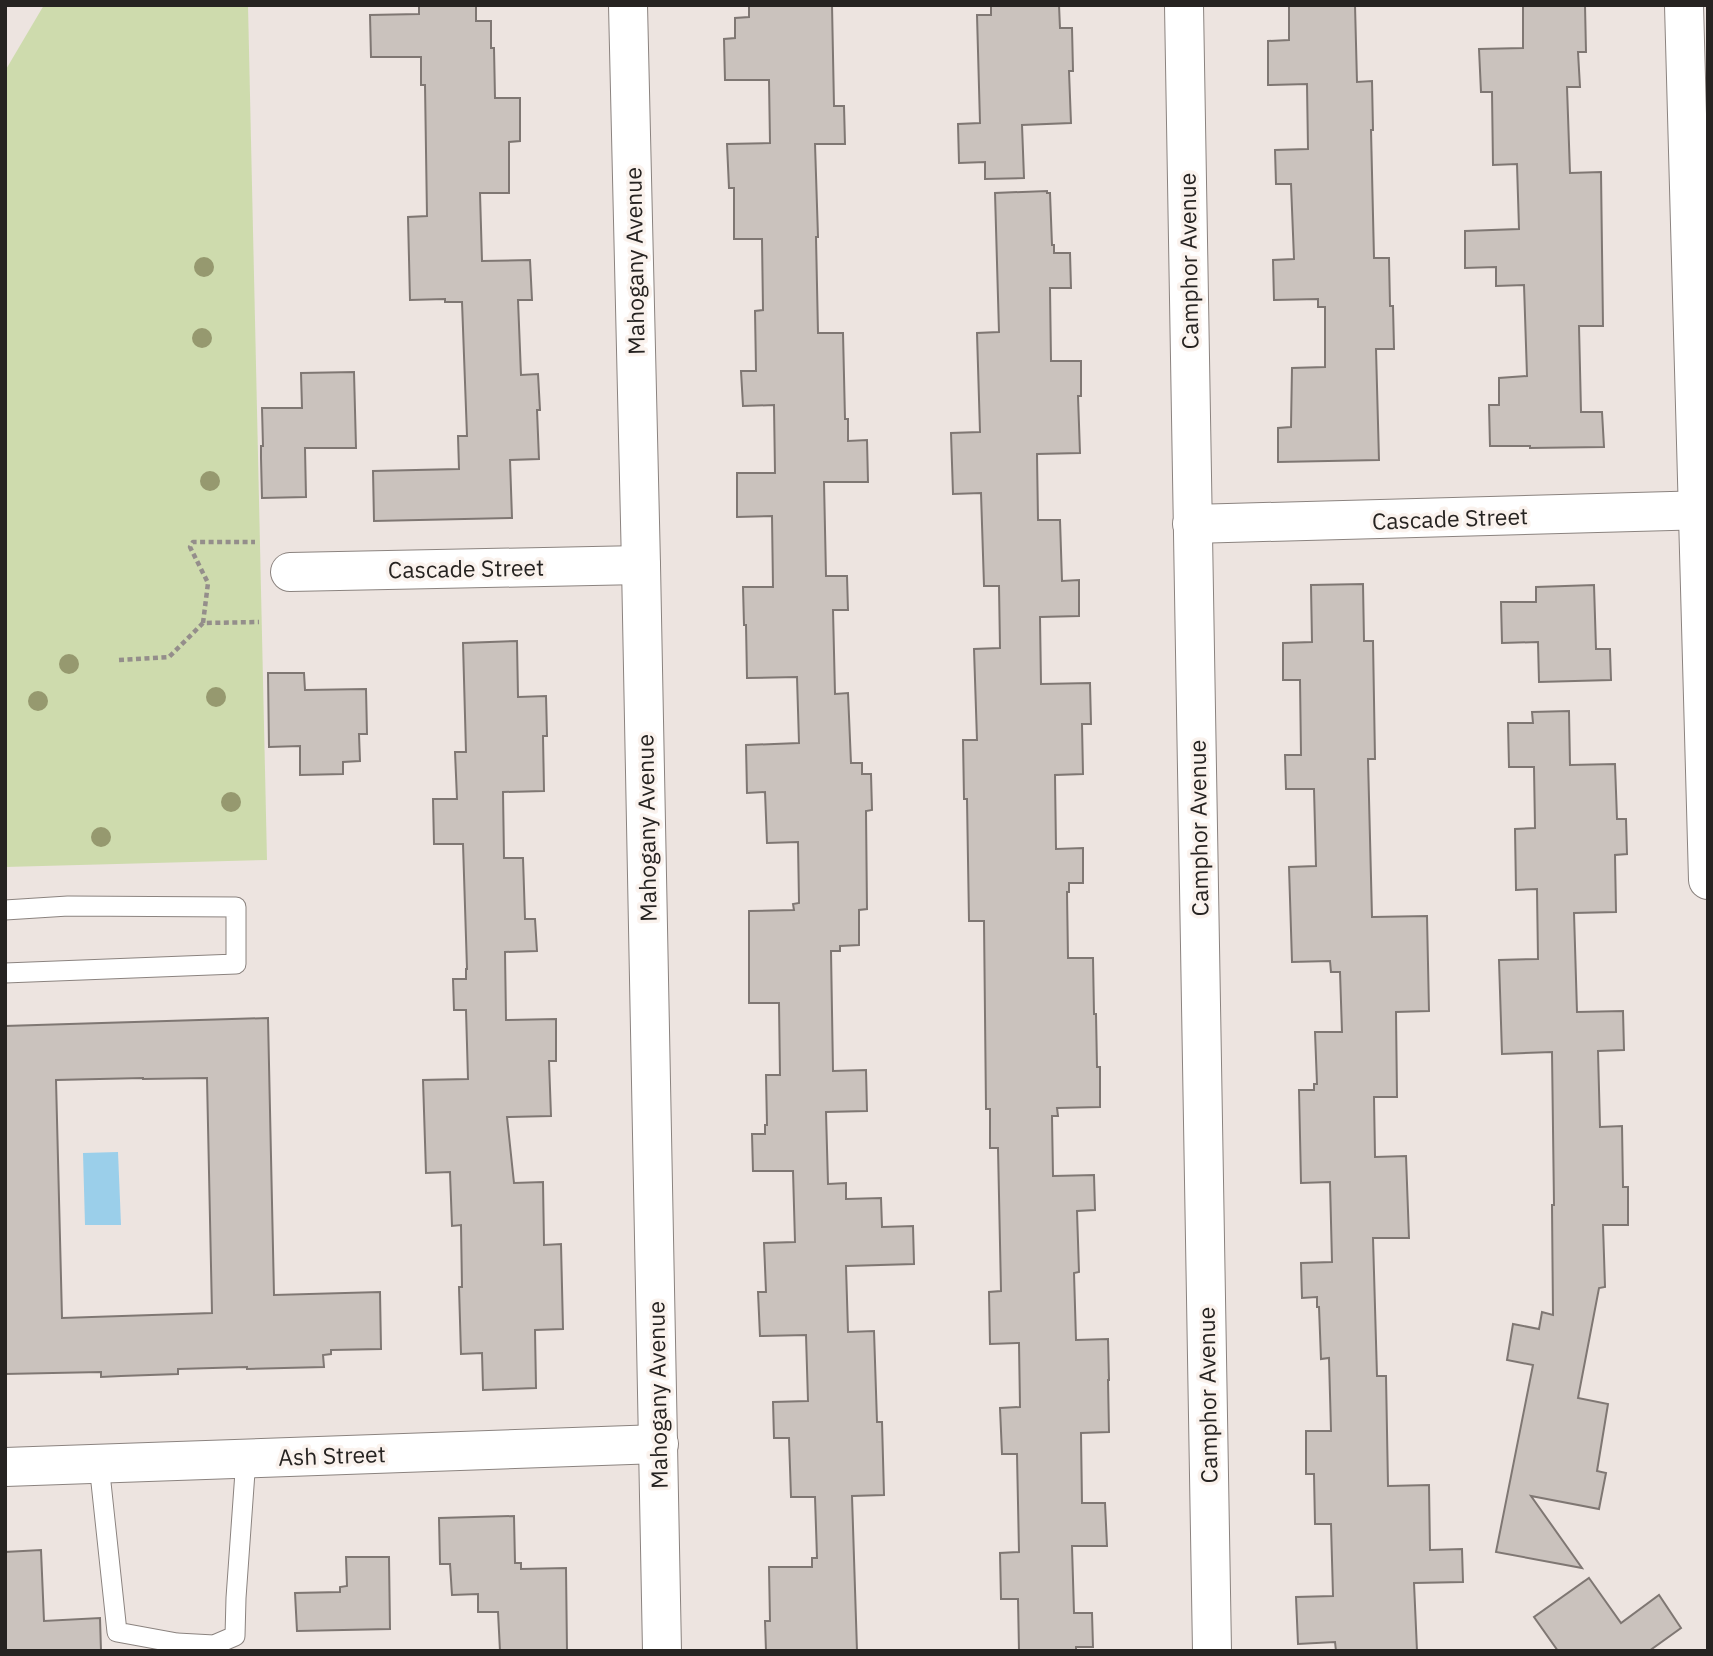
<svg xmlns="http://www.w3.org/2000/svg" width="1713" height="1656" viewBox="0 0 1713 1656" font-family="'IBM Plex Sans',sans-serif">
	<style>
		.green { fill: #cedbad }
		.water { fill: #9bcfea }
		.building { fill: #cac2bd; stroke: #7f7773; stroke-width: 2; fill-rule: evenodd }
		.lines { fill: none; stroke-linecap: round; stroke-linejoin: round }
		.service-casing { stroke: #8b837f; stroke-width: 21 }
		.minor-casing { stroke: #8b837f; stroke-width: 40 }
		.path { stroke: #948e8b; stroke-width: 4.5; stroke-dasharray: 5 3.5; stroke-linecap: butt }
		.service { stroke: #fff; stroke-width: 19 }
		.minor { stroke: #fff; stroke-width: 38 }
		.tree { fill: #96996f }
		.labels { text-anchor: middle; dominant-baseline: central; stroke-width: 7; stroke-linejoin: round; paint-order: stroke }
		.street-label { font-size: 23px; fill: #262321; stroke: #faf2ed }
	</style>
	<rect width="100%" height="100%" fill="#ede4e0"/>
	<path class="green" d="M44 5H248L267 860 5 867V71Z"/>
	<path class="water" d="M118 1152 121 1225H85L83 1153Z"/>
	<g class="building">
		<path d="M419 5H476V21H491V48H494L495 98H520V141L509 142V193H480L482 261 530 260 532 300H518L521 375 538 374 540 410H537L539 459 510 460 512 518 374 521 373 471 459 469 458 436H467L462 302H445V299L410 300 408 217 427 216 425 85H421V57H371L370 15 419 14Z"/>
		<path d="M749 5H832L834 106H844L845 144H815L818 237H816L818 333H843L845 419H848V441L867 440 868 482H824L826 576H847L848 610H833L835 694 848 693 851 763H862V774H871L872 810 866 811 867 909 859 910V945L840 946V951H831L833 1071 866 1070 867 1111 826 1112 828 1184 846 1183V1199L881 1198 882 1227 913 1226 914 1264 846 1266 848 1332 874 1331 877 1422H882L884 1495 852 1496 857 1651H766L765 1621H770L769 1567H812V1558H817L815 1497H791L789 1438H774L773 1402 808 1401 806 1335 760 1336 758 1292H766L764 1243 795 1242 793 1171H753L752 1134H765V1125H767L766 1075H780L779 1003H749V911L794 910 793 904 799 903 798 842 767 843 765 792 747 793 746 745 799 743 797 677 747 678 746 625H744L743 587H773L772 516 737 517V473H775L774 405 743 406 741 371H756L755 311 763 310 762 239H734V188H729L727 144 770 143 769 80H725L724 39 735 38V18L749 17Z"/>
		<path d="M991 5H1059L1060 28H1072L1073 71H1069L1071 123 1022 125 1024 178 985 179V162L959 163 958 124 980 123 977 15H991Z"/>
		<path d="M1289 5H1355L1357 82 1372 81 1373 130H1371L1374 258H1389L1390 306H1393L1394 349H1376L1379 460 1278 462V428L1291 427 1292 368 1325 367V307H1318V299L1274 300 1273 260 1294 259 1291 184H1276L1275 150 1308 149 1307 84 1268 85V41L1289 40Z"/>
		<path d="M1523 5H1585L1586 52H1578L1580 87H1567L1570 173 1601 172 1603 326H1579L1581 412H1602L1604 447 1530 448V446H1490L1489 405H1499V378L1527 376 1524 285 1496 286V267L1465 268V231L1519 229 1517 164 1493 165 1492 92H1481L1479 49 1523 48Z"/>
		<path d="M1047 191V193H1050L1052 245H1054V253H1070L1071 288H1050L1051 361H1081V396H1078L1080 453 1037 454 1038 520H1060L1062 581 1079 580V616L1040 617 1041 684 1090 683 1091 724H1082L1083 774 1055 775 1056 849 1083 848V883H1069V892H1067L1068 958H1093L1094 1014H1096L1097 1067H1100V1107L1057 1108 1058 1116H1052L1053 1176 1094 1175 1095 1210 1077 1211 1079 1272 1074 1273 1076 1340 1108 1339 1109 1380H1108L1109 1432 1081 1433 1082 1503H1105L1107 1546H1072L1074 1613H1092L1093 1647H1076V1651H1019L1018 1599H1001L1000 1553 1019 1552 1017 1454H1002L1000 1408 1020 1407 1019 1343 990 1344 989 1292 1001 1291 998 1148H990V1109H986L984 921H969L967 799H964L963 740H977L974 649 1000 648 999 586H984L981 493 953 494 951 433 980 432 977 333 999 332 995 193Z"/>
		<path d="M354 372 356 448H305L306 497 262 498 261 458V446H263L262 408H302L301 373Z"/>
		<path d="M1363 584 1364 641H1373L1375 759H1368L1372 917 1427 916 1429 1011 1396 1012 1397 1097H1374L1375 1157 1406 1156 1409 1238H1373L1377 1376H1386L1388 1486 1429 1485 1430 1550 1462 1549 1463 1582 1414 1583 1417 1651H1336L1335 1642 1298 1644 1296 1597 1333 1596 1331 1524H1315L1314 1474H1306V1431H1331L1329 1358 1321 1359 1319 1307H1317V1297L1302 1298 1301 1263 1332 1262 1330 1182 1301 1183 1299 1090H1314V1084H1317L1315 1032H1342L1340 972H1331L1330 961 1292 962 1289 867 1316 866 1314 789H1286L1285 755H1301L1300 680H1283V643L1312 642 1311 585Z"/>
		<path d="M1594 585 1596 649H1610L1611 680 1539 682 1538 642 1502 643 1501 602H1536V587Z"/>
		<path d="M517 641 518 697 546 696 547 736H543L544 791 503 792 504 858H523L525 919H535L537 951 505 952 506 1020 556 1019V1061H549L551 1116 507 1117 514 1183 543 1182 544 1245 561 1244 563 1329 535 1330 536 1388 483 1390 482 1353 461 1354 459 1287H462L461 1225 452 1226 450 1172 426 1173 423 1080 468 1079 466 1010H454L453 979H466V969H467L463 844H434L433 799H457L455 752H466L463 643Z"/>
		<path d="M268 673H304L305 690 366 689 367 734H359L360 761 343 762V774L300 775V746L269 747Z"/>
		<path d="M1569 711 1570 765 1615 764 1617 819H1626L1627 854 1615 855 1616 912 1574 913 1577 1012 1623 1011 1624 1050 1598 1051 1600 1127 1622 1126 1623 1187H1628V1225H1603L1605 1287 1599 1288 1578 1398 1608 1404 1597 1471 1606 1473 1599 1509 1531 1496 1582 1568 1496 1552 1533 1365 1507 1360 1513 1324 1539 1329 1542 1312 1553 1315 1552 1205H1554L1552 1052 1502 1054 1499 960 1538 959 1537 889 1516 890 1515 829 1535 828 1534 767H1509L1508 723H1533L1532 712Z"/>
		<path d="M268 1018 274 1295 380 1292 381 1349 331 1350V1354L323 1355 324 1367 247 1369V1367L178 1369V1374L121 1376 101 1377V1372L5 1374V1026ZM143 1078V1079L207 1078 212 1313 62 1318 56 1080Z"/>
		<path d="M514 1516 515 1563H521V1569L566 1568 567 1651H500L498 1612H478V1594L452 1595 450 1564H440L439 1518Z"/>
		<path d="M41 1550 44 1621 100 1618 101 1651H5V1552Z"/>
		<path d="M346 1557H389L390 1629 297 1631 295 1593 340 1592V1587L347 1586Z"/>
		<path d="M1589 1578 1621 1623 1659 1595 1681 1628 1649 1651H1558L1534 1617Z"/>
	</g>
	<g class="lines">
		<g class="service-casing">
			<g id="service">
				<path d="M5 910 68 906 236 907V964L5 973"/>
				<path d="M99 1464 117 1632 177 1643 214 1645 235 1636 236 1598 246 1458"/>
			</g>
		</g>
		<g class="minor-casing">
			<g id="minor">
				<path d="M628 5 641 565 662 1651"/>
				<path d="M1184 5 1212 1651"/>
				<path d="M1684 5 1708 880"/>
				<path d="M1192 524 1708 510"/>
				<path d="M290 572 641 565"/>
				<path d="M5 1467 659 1444"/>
			</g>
		</g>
		<g class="path">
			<path d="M203 623 208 583 190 547 193 542H255"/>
			<path d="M119 660 169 657 203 623 259 622"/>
		</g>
		<use href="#service" class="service"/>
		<use href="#minor" class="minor"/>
	</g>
	<g class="tree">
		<circle cx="204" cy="267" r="10"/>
		<circle cx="202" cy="338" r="10"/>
		<circle cx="210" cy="481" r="10"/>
		<circle cx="69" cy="664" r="10"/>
		<circle cx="216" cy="697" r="10"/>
		<circle cx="38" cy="701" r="10"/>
		<circle cx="231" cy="802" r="10"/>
		<circle cx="101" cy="837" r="10"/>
	</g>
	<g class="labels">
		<g class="street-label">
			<text transform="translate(634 261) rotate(-91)">Mahogany Avenue</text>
			<text transform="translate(1188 261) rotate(-91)">Camphor Avenue</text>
			<text transform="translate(1450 518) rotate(-2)">Cascade Street</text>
			<text transform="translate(466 568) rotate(-1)">Cascade Street</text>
			<text transform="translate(646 828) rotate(-91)">Mahogany Avenue</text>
			<text transform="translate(1198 828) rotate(-91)">Camphor Avenue</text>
			<text transform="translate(657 1395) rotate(-91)">Mahogany Avenue</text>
			<text transform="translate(1207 1395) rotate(-91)">Camphor Avenue</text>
			<text transform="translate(332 1455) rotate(-2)">Ash Street</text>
		</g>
	</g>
	<rect width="1713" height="1656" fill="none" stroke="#262321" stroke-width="14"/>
</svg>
